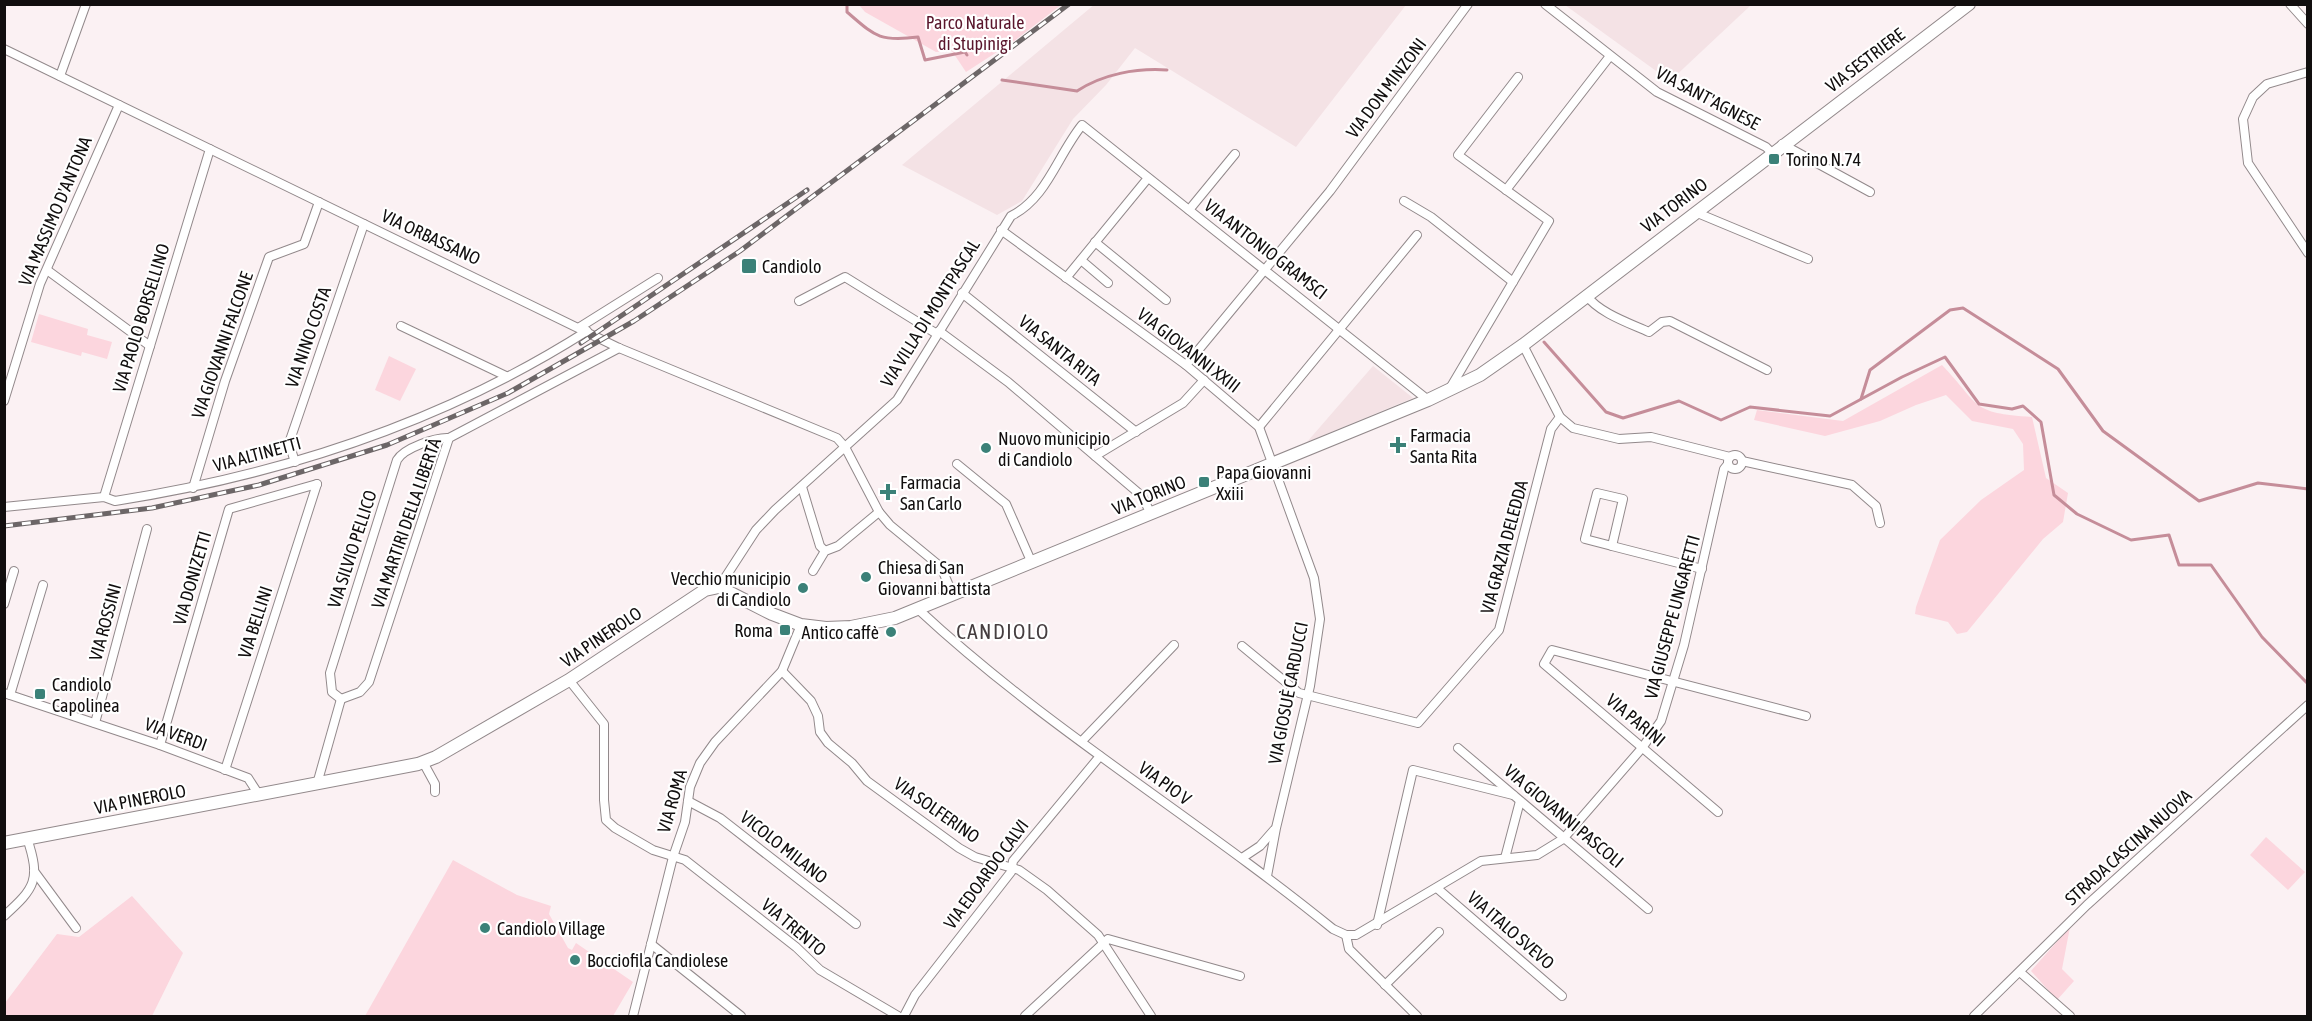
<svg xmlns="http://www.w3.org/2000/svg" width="2312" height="1021" viewBox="0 0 2312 1021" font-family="'Asap Condensed',sans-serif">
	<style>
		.built { fill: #f4e2e5 }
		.green { fill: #fcd6de }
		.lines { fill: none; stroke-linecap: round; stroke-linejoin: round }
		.stream { stroke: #c58d99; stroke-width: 3 }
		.street-casing { stroke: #92898b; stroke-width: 10 }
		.secondary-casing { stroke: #92898b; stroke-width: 14 }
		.street { stroke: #fff; stroke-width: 8 }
		.secondary { stroke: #fff; stroke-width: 12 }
		.rail-casing { stroke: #6c6667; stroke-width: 5 }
		.rail { stroke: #fff; stroke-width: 3; stroke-dasharray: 9; stroke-linecap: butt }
		.poi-dot { fill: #3b8178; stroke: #fff; stroke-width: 2 }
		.labels { text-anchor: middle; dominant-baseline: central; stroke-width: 4.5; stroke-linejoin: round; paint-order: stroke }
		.park-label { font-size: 18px; fill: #5a162c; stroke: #fff }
		.street-label { font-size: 18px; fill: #110e0e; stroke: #fff }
		.poi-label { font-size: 18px; fill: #110e0e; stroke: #fff; text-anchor: start }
		.quarter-label { font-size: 21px; letter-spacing: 1.5px; fill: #463e40; stroke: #fff }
	</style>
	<rect width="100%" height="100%" fill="#fbf1f3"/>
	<g class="built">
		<path d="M1095 4H1406V5L1296 147 1135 48 1106 85 1073 119 1022 201 997 215 902 165Z"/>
		<path d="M1565 5H1751L1670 81Z"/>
		<path d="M1373 366 1413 398 1307 442Z"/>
	</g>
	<g class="green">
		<path d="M859 5H1061L1014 41 966 72 952 51 936 52 865 12Z"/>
		<path d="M39 314 88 329 87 335 112 342 107 359 82 352 81 356 31 342Z"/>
		<path d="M389 356 416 369 400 401 375 390Z"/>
		<path d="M1942 365C1981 406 1970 413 2032 417L2046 478 2068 493 2063 522 2043 539 1967 632 1957 634 1948 622 1915 614 1916 607 1940 540 1981 500 2024 470 2023 444 2013 429 1972 421 1946 395 1916 405 1880 421 1825 436 1754 420 1757 410 1843 421Z"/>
		<path d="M2266 837 2305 872 2288 890 2250 855Z"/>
		<path d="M453 860 517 895 551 906 549 914 568 948 572 950 576 943 633 982 613 1016H365Z"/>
		<path d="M132 896 183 953 152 1016H5V1003L57 934 79 937Z"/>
		<path d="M2070 927 2062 969 2074 981 2057 1000 2031 971Z"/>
	</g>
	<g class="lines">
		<g class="stream">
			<path d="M847 4V12C875 36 879 42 918 37L925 60 965 52 967 55"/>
			<path d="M1002 80 1077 91C1103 74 1136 68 1167 70"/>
			<path d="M1544 342 1606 412 1623 418 1679 401 1721 420 1750 407 1830 416 1902 377 1945 357 1979 404 2012 409 2023 406 2041 422 2054 495 2077 514 2131 540 2169 535 2179 565H2211L2262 637 2308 684"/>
			<path d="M1861 399 1870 370 1950 310 1963 308 2058 369 2103 431 2199 501 2258 483 2308 489"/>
		</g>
		<g class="street-casing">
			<g id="street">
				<path d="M1545 4 1657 92 1766 147 1772 153"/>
				<path d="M2290 4 2308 24"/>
				<path d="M4 49 619 348 837 438 845 447 879 512 890 525 941 567 953 595"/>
				<path d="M2308 72 2267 84 2253 97 2243 119 2248 163 2308 253"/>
				<path d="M60 76 86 4"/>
				<path d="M1782 144 1870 192"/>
				<path d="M1506 190 1610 56"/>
				<path d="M1404 201 1431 217 1513 282"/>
				<path d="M1189 210 1235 154"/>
				<path d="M1695 212 1808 259"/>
				<path d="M1001 230 1186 365 1259 427 1314 578 1320 619 1310 686 1276 828 1267 876"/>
				<path d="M1095 242 1166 300"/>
				<path d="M1081 260 1108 283"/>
				<path d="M47 270 150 346"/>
				<path d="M1066 278 1148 178"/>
				<path d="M962 293 1136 432"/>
				<path d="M1586 295C1599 313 1629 323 1649 332L1662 322 1670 321 1767 370"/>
				<path d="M799 301 845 277 937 334"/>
				<path d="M401 326 506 376"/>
				<path d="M580 327 658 278"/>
				<path d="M939 331 1008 382 1142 496 1151 514"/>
				<path d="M1523 345 1560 417 1573 428 1619 439 1651 437 1730 457"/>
				<path d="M1186 365 1330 191 1468 4"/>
				<path d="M1449 390 1549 221 1458 155 1518 77"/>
				<path d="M4 401 40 284 119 105"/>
				<path d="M1259 427 1417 235"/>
				<circle cx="1735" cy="462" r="7"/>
				<path d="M1095 456 1183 403 1204 380"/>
				<path d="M1742 461 1852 485 1876 506 1880 523"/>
				<path d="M295 462 289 443 364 224"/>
				<path d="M957 464 1006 504 1031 561"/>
				<path d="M802 487 820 546 825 551"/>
				<path d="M193 488 225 381 269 257 304 244 319 202"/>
				<path d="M1597 493 1623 499 1612 546 1585 539Z"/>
				<path d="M104 497 210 149"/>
				<path d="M4 507 104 497 115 501C281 475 444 422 587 331"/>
				<path d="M1612 546 1702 569"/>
				<path d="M813 571 825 551 838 546 879 512"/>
				<path d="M719 587 756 530 775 510 897 400 1011 216C1047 198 1057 156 1082 125L1428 400"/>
				<path d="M4 604 14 571"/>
				<path d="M919 610C1047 729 1198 819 1333 929L1346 935H1356L1481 861 1537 855 1563 839 1642 748 1661 721 1684 645 1724 469 1728 464"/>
				<path d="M1242 646 1299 693 1418 723 1499 630 1551 429 1560 417"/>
				<path d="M782 671 811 701 818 716 820 732 828 743 852 763 867 781 959 848 975 857 1019 870 1047 890 1098 935 1151 1016"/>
				<path d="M569 680 604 724V800L606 820 615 828 653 850 685 860 796 947 820 970 898 1016"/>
				<path d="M4 693 160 745 248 778 259 795"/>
				<path d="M10 695 43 585"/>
				<path d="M341 699 360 692 369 682 449 438 619 348"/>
				<path d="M341 699 332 692 330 673 397 460C404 448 436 437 449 438"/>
				<path d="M95 723 147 529"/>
				<path d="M1082 741 1174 645"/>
				<path d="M160 745 229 509 317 484"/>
				<path d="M1458 748 1648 909"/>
				<path d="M423 762 435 784V792"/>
				<path d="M225 770 317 484"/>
				<path d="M317 784 341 699"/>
				<path d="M688 801 720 818 856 924"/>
				<path d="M1718 812 1544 664 1552 650 1806 716"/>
				<path d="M1242 858 1260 846 1274 830"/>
				<path d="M1505 858 1520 801"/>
				<path d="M34 871 76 928"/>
				<path d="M1438 889 1562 996"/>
				<path d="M4 916C35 888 41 880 27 838"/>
				<path d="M1377 925 1413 770 1513 795"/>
				<path d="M1346 935 1349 949 1417 1016"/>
				<path d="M651 944 741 1016"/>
				<path d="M2021 973 2070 1016"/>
				<path d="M1385 985 1439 932"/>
				<path d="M633 1016 673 857 685 822 690 787 700 763 715 742 782 671 801 625"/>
				<path d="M904 1016 915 995 1011 872 1013 861 1100 756"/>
				<path d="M1025 1016 1108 939 1240 976"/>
				<path d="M1974 1016 2087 905 2308 705"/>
			</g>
		</g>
		<g class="secondary-casing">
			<path id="secondary" d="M4 843 418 764 436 757 569 680 705 590 719 587 772 614 801 625 826 628 851 627 895 618 1428 400 1480 375 1523 345 1969 4"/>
		</g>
		<use href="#street" class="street"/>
		<use href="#secondary" class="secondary"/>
		<g class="rail-casing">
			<g id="rail">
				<path d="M581 343 807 190"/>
				<path d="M4 526 152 508 259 485 387 445 508 393 634 321 740 251 1069 4"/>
			</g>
		</g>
		<use href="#rail" class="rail"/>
	</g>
	<g class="poi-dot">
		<rect x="1768" y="153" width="12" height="12" rx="3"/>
		<rect x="741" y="258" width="16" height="16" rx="3"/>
		<path d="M1395 436h6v6h6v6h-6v6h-6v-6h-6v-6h6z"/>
		<circle cx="986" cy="448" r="6"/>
		<rect x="1198" y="476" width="12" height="12" rx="3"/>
		<path d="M885 483h6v6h6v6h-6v6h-6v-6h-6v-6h6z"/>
		<circle cx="866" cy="577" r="6"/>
		<circle cx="803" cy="588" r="6"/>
		<rect x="779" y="624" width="12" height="12" rx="3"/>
		<circle cx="891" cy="632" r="6"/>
		<rect x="34" y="688" width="12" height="12" rx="3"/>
		<circle cx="485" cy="928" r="6"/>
		<circle cx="575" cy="960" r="6"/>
	</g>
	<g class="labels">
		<g class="park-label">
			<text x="975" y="22">Parco Naturale<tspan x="975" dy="21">di Stupinigi</tspan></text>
		</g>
		<g class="street-label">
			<text transform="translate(1865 60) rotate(-37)">VIA SESTRIERE</text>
			<text transform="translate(1386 88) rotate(-53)">VIA DON MINZONI</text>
			<text transform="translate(1708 98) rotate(28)">VIA SANT'AGNESE</text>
			<text transform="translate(1674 205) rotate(-37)">VIA TORINO</text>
			<text transform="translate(55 211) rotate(-67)">VIA MASSIMO D'ANTONA</text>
			<text transform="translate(431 237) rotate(25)">VIA ORBASSANO</text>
			<text transform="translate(1266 249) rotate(38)">VIA ANTONIO GRAMSCI</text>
			<text transform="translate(930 313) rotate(-58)">VIA VILLA DI MONTPASCAL</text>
			<text transform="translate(141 318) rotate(-73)">VIA PAOLO BORSELLINO</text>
			<text transform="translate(308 337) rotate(-71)">VIA NINO COSTA</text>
			<text transform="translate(222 345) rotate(-71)">VIA GIOVANNI FALCONE</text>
			<text transform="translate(1060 350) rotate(39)">VIA SANTA RITA</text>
			<text transform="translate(1189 350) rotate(38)">VIA GIOVANNI XXIII</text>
			<text transform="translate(257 454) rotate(-15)">VIA ALTINETTI</text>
			<text transform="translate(1149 495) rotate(-22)">VIA TORINO</text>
			<text transform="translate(406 523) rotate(-71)">VIA MARTIRI DELLA LIBERTÀ</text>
			<text transform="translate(1504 547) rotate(-75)">VIA GRAZIA DELEDDA</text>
			<text transform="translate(352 549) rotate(-72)">VIA SILVIO PELLICO</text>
			<text transform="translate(192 578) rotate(-74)">VIA DONIZETTI</text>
			<text transform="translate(1672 617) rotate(-75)">VIA GIUSEPPE UNGARETTI</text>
			<text transform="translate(105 622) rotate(-75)">VIA ROSSINI</text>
			<text transform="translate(255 622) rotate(-72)">VIA BELLINI</text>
			<text transform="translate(601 637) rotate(-34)">VIA PINEROLO</text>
			<text transform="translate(1288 693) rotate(-79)">VIA GIOSUÈ CARDUCCI</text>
			<text transform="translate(1636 720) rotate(40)">VIA PARINI</text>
			<text transform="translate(176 734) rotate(20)">VIA VERDI</text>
			<text transform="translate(1165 783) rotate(36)">VIA PIO V</text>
			<text transform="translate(140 799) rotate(-11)">VIA PINEROLO</text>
			<text transform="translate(672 801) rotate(-74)">VIA ROMA</text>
			<text transform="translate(937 810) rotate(35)">VIA SOLFERINO</text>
			<text transform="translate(1564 816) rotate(40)">VIA GIOVANNI PASCOLI</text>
			<text transform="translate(784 847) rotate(38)">VICOLO MILANO</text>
			<text transform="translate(2128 847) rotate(-42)">STRADA CASCINA NUOVA</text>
			<text transform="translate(986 874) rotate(-54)">VIA EDOARDO CALVI</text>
			<text transform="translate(794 927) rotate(40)">VIA TRENTO</text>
			<text transform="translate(1511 930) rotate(41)">VIA ITALO SVEVO</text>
		</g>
		<g class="poi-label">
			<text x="1786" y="159">Torino N.74</text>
			<text x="762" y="266">Candiolo</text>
			<text x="1410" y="435">Farmacia<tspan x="1410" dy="21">Santa Rita</tspan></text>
			<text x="998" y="438">Nuovo municipio<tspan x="998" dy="21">di Candiolo</tspan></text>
			<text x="1216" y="472">Papa Giovanni<tspan x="1216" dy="21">Xxiii</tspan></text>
			<text x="900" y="482">Farmacia<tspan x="900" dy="21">San Carlo</tspan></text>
			<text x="878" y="567">Chiesa di San<tspan x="878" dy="21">Giovanni battista</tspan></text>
			<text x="791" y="578" text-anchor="end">Vecchio municipio<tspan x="791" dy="21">di Candiolo</tspan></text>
			<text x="773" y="630" text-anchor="end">Roma</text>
			<text x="879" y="632" text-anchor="end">Antico caffè</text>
			<text x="52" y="684">Candiolo<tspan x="52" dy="21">Capolinea</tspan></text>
			<text x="497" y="928">Candiolo Village</text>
			<text x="587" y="960">Bocciofila Candiolese</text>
		</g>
		<g class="quarter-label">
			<text x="1003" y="631">CANDIOLO</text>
		</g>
	</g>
	<rect width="2312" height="1021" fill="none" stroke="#110e0e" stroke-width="12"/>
</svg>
